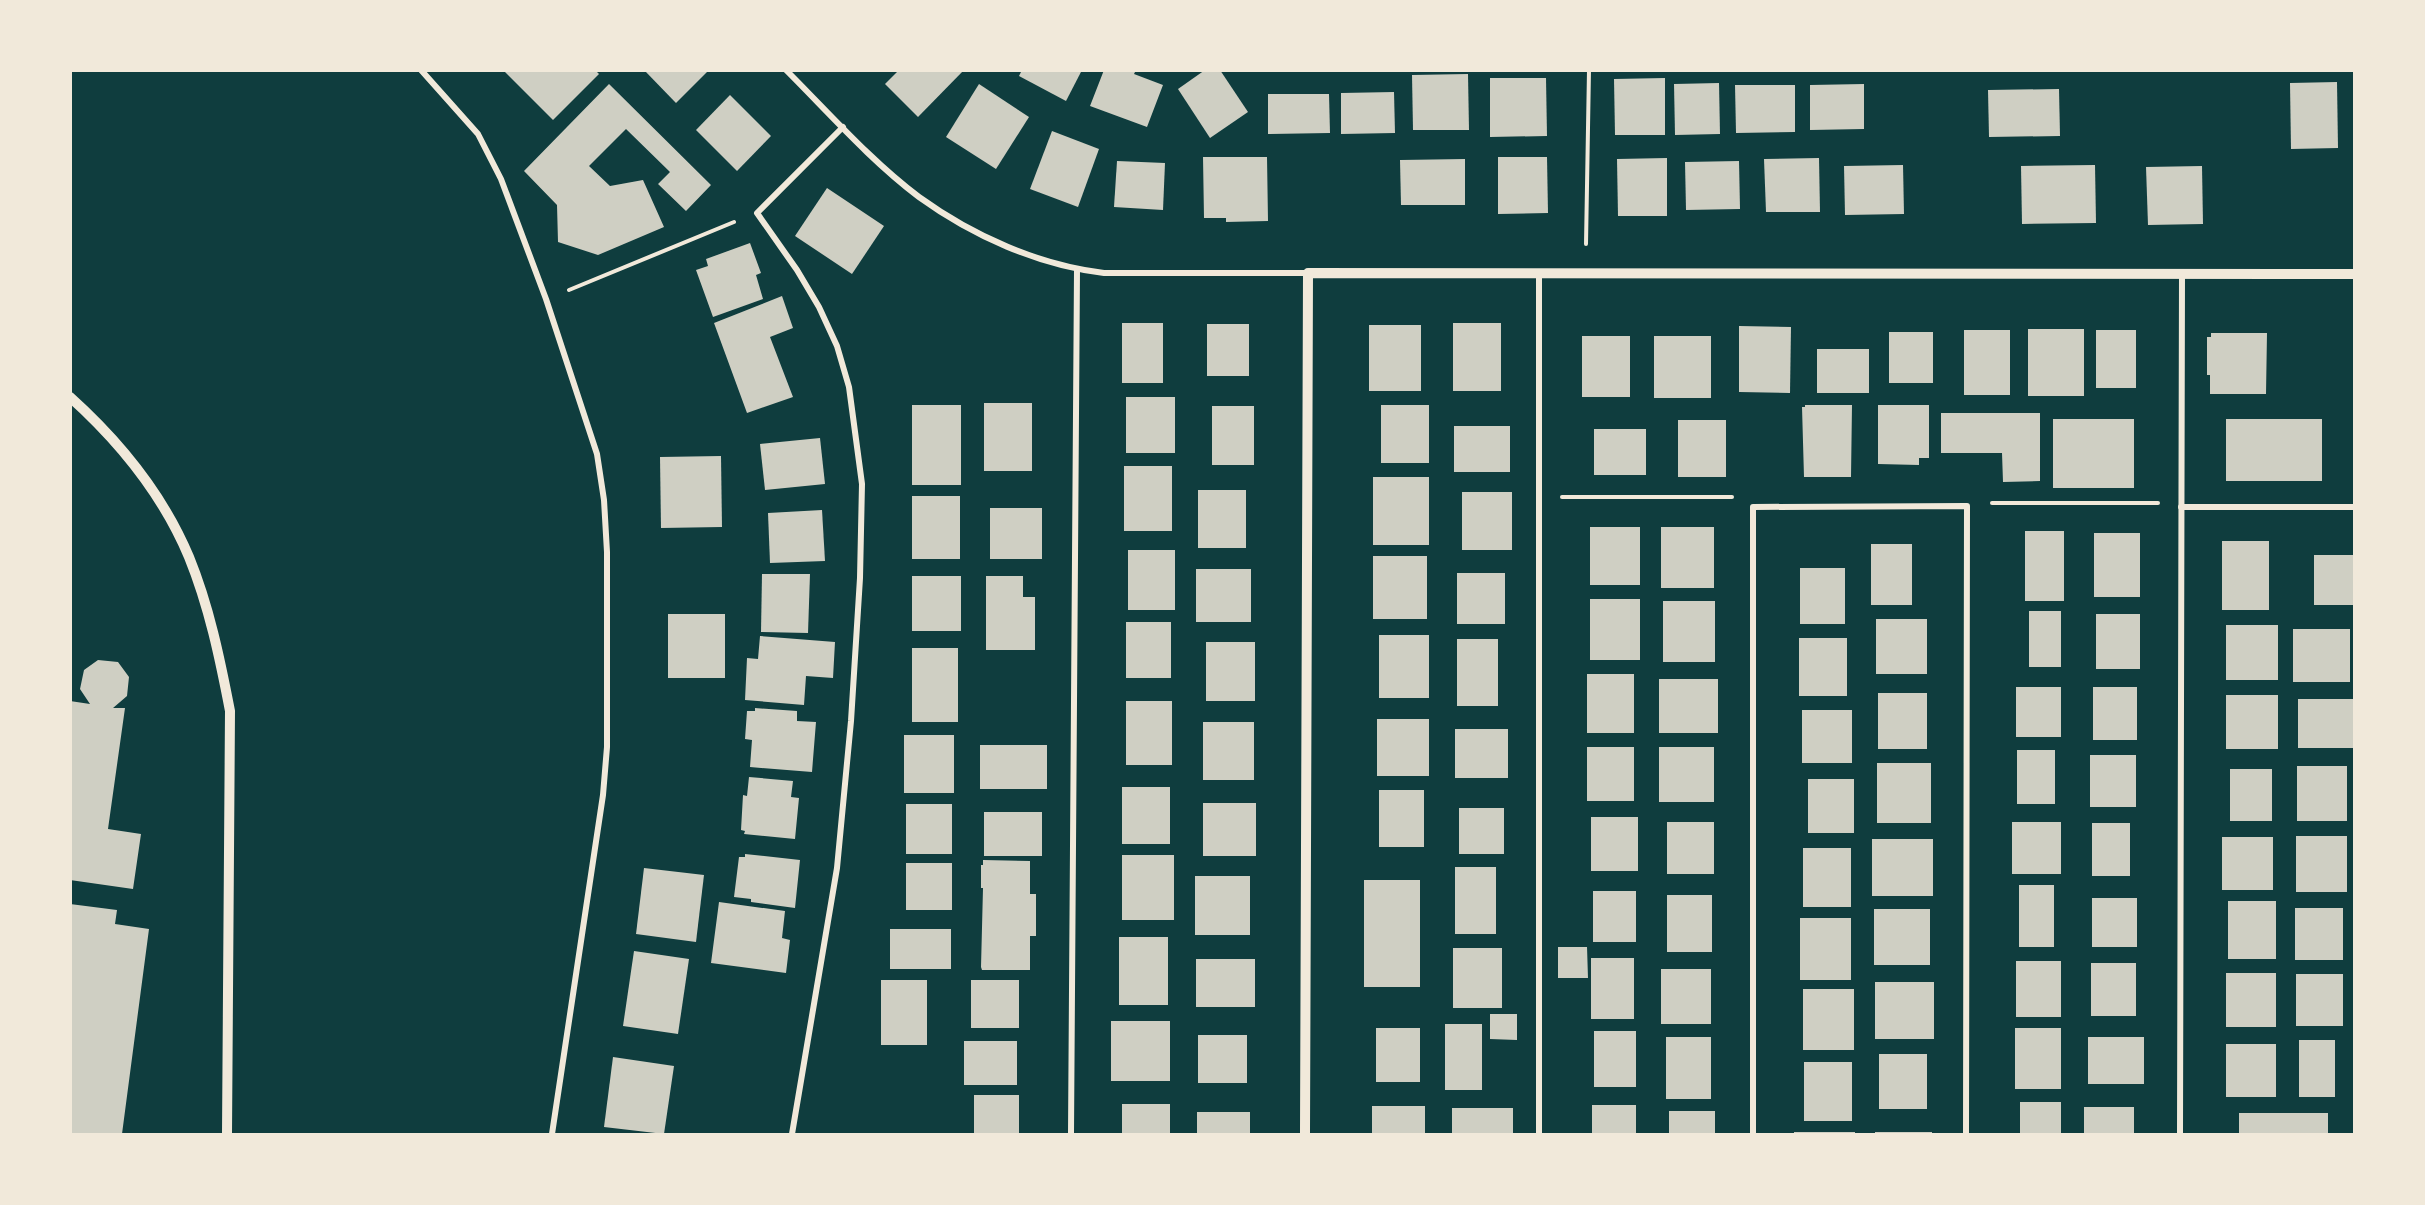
<svg xmlns="http://www.w3.org/2000/svg" width="2425" height="1205" viewBox="0 0 2425 1205" font-family="Manrope,sans-serif">
	<style>
		.building { fill: #cfcfc3 }
		.lines { fill: none; stroke-linecap: round; stroke-linejoin: round }
		.path { stroke: #f1e9da; stroke-width: 4 }
		.minor { stroke: #f1e9da; stroke-width: 6 }
		.tertiary { stroke: #f1e9da; stroke-width: 10 }
	</style>
	<rect width="100%" height="100%" fill="#0f3d3e"/>
	<g class="building">
		<path d="M503 70H595L599 74 553 120Z"/>
		<path d="M644 70H709L676 103Z"/>
		<path d="M899 70H964L918 117 885 84Z"/>
		<path d="M1022 70H1082L1066 101 1019 76Z"/>
		<path d="M1104 70H1136L1134 74 1163 85 1147 127 1090 106Z"/>
		<path d="M1205 70H1220L1248 112 1210 138 1178 89Z"/>
		<path d="M1468 74 1469 130H1413L1412 75Z"/>
		<path d="M1490 78H1546L1547 136 1490 137Z"/>
		<path d="M1665 78V135H1615L1614 79Z"/>
		<path d="M2337 82 2338 148 2291 149 2290 83Z"/>
		<path d="M1719 83 1720 134 1675 135 1674 84Z"/>
		<path d="M609 84 711 185 686 211 658 184 670 172 626 129 589 166 610 186 643 180 664 227 598 255 558 242 557 205 524 171Z"/>
		<path d="M979 84 1029 117 996 169 946 137Z"/>
		<path d="M1864 84V129L1810 130V85Z"/>
		<path d="M1735 85H1795V132L1736 133Z"/>
		<path d="M2059 89 2060 136 1989 137 1988 90Z"/>
		<path d="M1394 92 1395 133 1341 134V93Z"/>
		<path d="M1268 94H1329L1330 133 1268 134Z"/>
		<path d="M730 95 771 136 737 171 696 130Z"/>
		<path d="M1052 131 1099 149 1078 207 1030 189Z"/>
		<path d="M1203 157H1267L1268 221 1226 222V218H1204Z"/>
		<path d="M1498 157H1547L1548 213 1498 214Z"/>
		<path d="M1667 158V216H1618L1617 159Z"/>
		<path d="M1819 158 1820 212H1766L1764 159Z"/>
		<path d="M1465 159V205H1401L1400 160Z"/>
		<path d="M1117 161 1165 163 1163 210 1114 207Z"/>
		<path d="M1739 161 1740 209 1686 210 1685 162Z"/>
		<path d="M1903 165 1904 214 1845 215 1844 166Z"/>
		<path d="M2095 165 2096 223 2022 224 2021 166Z"/>
		<path d="M2202 166 2203 224 2148 225 2146 167Z"/>
		<path d="M827 188 884 226 852 274 795 236Z"/>
		<path d="M750 243 761 273 756 275 763 299 713 317 696 270 708 266 706 259Z"/>
		<path d="M782 296 793 328 770 337 793 397 747 413 714 323Z"/>
		<rect x="1122" y="323" width="41" height="60"/>
		<rect x="1453" y="323" width="48" height="68"/>
		<rect x="1207" y="324" width="42" height="52"/>
		<rect x="1369" y="325" width="52" height="66"/>
		<path d="M1739 326 1791 327 1790 393 1739 392Z"/>
		<rect x="2028" y="329" width="56" height="67"/>
		<rect x="1964" y="330" width="46" height="65"/>
		<rect x="2096" y="330" width="40" height="58"/>
		<rect x="1889" y="332" width="44" height="51"/>
		<path d="M2211 333H2267L2266 394H2210V375H2207V337H2211Z"/>
		<rect x="1582" y="336" width="48" height="61"/>
		<rect x="1654" y="336" width="57" height="62"/>
		<rect x="1817" y="349" width="52" height="44"/>
		<rect x="1126" y="397" width="49" height="56"/>
		<rect x="984" y="403" width="48" height="68"/>
		<rect x="912" y="405" width="49" height="80"/>
		<rect x="1381" y="405" width="48" height="58"/>
		<path d="M1805 405H1852L1851 477H1804L1802 407H1805Z"/>
		<path d="M1878 405H1929V458H1919V465L1878 464Z"/>
		<rect x="1212" y="406" width="42" height="59"/>
		<path d="M1941 413H2040V481L2003 482 2002 453H1941Z"/>
		<rect x="2053" y="419" width="81" height="69"/>
		<rect x="2226" y="419" width="96" height="62"/>
		<rect x="1678" y="420" width="48" height="57"/>
		<rect x="1454" y="426" width="56" height="46"/>
		<rect x="1594" y="429" width="52" height="46"/>
		<path d="M820 438 825 484 765 490 760 444Z"/>
		<path d="M721 456 722 527 661 528 660 457Z"/>
		<rect x="1124" y="466" width="48" height="65"/>
		<rect x="1373" y="477" width="56" height="68"/>
		<rect x="1198" y="490" width="48" height="58"/>
		<rect x="1462" y="492" width="50" height="58"/>
		<rect x="912" y="496" width="48" height="63"/>
		<rect x="990" y="508" width="52" height="51"/>
		<path d="M822 510 825 561 770 563 768 513Z"/>
		<rect x="1590" y="527" width="50" height="58"/>
		<rect x="1661" y="527" width="53" height="61"/>
		<rect x="2025" y="531" width="39" height="70"/>
		<rect x="2094" y="533" width="46" height="64"/>
		<rect x="2222" y="541" width="47" height="69"/>
		<rect x="1871" y="544" width="41" height="61"/>
		<rect x="1128" y="550" width="47" height="60"/>
		<rect x="2314" y="555" width="40" height="50"/>
		<rect x="1373" y="556" width="54" height="63"/>
		<rect x="1800" y="568" width="45" height="56"/>
		<rect x="1196" y="569" width="55" height="53"/>
		<rect x="1457" y="573" width="48" height="51"/>
		<path d="M762 574H810L808 633 761 632Z"/>
		<rect x="912" y="576" width="49" height="55"/>
		<path d="M986 576H1023V597H1035V650H986Z"/>
		<rect x="1590" y="599" width="50" height="61"/>
		<rect x="1663" y="601" width="52" height="61"/>
		<rect x="2029" y="611" width="32" height="56"/>
		<rect x="668" y="614" width="57" height="64"/>
		<rect x="2096" y="614" width="44" height="55"/>
		<rect x="1876" y="619" width="51" height="55"/>
		<rect x="1126" y="622" width="45" height="56"/>
		<rect x="2226" y="625" width="52" height="55"/>
		<rect x="2293" y="629" width="57" height="53"/>
		<rect x="1379" y="635" width="50" height="63"/>
		<path d="M760 636 835 642 833 678 806 676 804 705 745 700 747 658 758 659Z"/>
		<rect x="1799" y="638" width="48" height="58"/>
		<rect x="1457" y="639" width="41" height="67"/>
		<rect x="1206" y="642" width="49" height="59"/>
		<rect x="912" y="648" width="46" height="74"/>
		<path d="M98 660 118 662 129 677 127 696 113 708H125L108 829 141 834 133 889 70 880V701L90 704 80 689 84 670Z"/>
		<rect x="1587" y="674" width="47" height="59"/>
		<rect x="1659" y="679" width="59" height="54"/>
		<rect x="2016" y="687" width="45" height="50"/>
		<rect x="2093" y="687" width="44" height="53"/>
		<rect x="1878" y="693" width="49" height="56"/>
		<rect x="2226" y="695" width="52" height="54"/>
		<rect x="2298" y="699" width="56" height="49"/>
		<rect x="1126" y="701" width="46" height="64"/>
		<path d="M755 708 797 711V721L816 722 812 772 750 767 752 740 745 739 747 711H755Z"/>
		<rect x="1802" y="710" width="50" height="53"/>
		<rect x="1377" y="719" width="52" height="57"/>
		<rect x="1203" y="722" width="51" height="58"/>
		<rect x="1455" y="729" width="53" height="49"/>
		<rect x="904" y="735" width="50" height="58"/>
		<rect x="980" y="745" width="67" height="44"/>
		<rect x="1587" y="747" width="47" height="54"/>
		<rect x="1659" y="747" width="55" height="55"/>
		<rect x="2017" y="750" width="38" height="54"/>
		<rect x="2090" y="755" width="46" height="52"/>
		<rect x="1877" y="763" width="54" height="60"/>
		<rect x="2297" y="766" width="50" height="55"/>
		<rect x="2230" y="769" width="42" height="52"/>
		<path d="M749 777 793 781 791 797 799 798 795 839 744 834 745 831 741 830 743 795 747 796Z"/>
		<rect x="1808" y="779" width="46" height="54"/>
		<rect x="1122" y="787" width="48" height="57"/>
		<rect x="1379" y="790" width="45" height="57"/>
		<rect x="1203" y="803" width="53" height="53"/>
		<rect x="906" y="804" width="46" height="50"/>
		<rect x="1459" y="808" width="45" height="46"/>
		<rect x="984" y="812" width="58" height="44"/>
		<rect x="1591" y="817" width="47" height="54"/>
		<rect x="1667" y="822" width="47" height="52"/>
		<rect x="2012" y="822" width="49" height="52"/>
		<rect x="2092" y="823" width="38" height="53"/>
		<rect x="2296" y="836" width="51" height="56"/>
		<rect x="2222" y="837" width="51" height="53"/>
		<rect x="1872" y="839" width="61" height="57"/>
		<rect x="1803" y="848" width="48" height="59"/>
		<path d="M745 854 800 860 795 908 751 902V899L734 897 739 857H745Z"/>
		<rect x="1122" y="855" width="52" height="65"/>
		<path d="M983 860 1030 861V894H1036V936H1030V970H982L981 967 983 888H981V865H983Z"/>
		<rect x="906" y="863" width="46" height="47"/>
		<rect x="1455" y="867" width="41" height="67"/>
		<path d="M644 868 704 875 696 942 636 934Z"/>
		<rect x="1195" y="876" width="55" height="59"/>
		<rect x="1364" y="880" width="56" height="107"/>
		<rect x="2019" y="885" width="35" height="62"/>
		<rect x="1593" y="891" width="43" height="51"/>
		<rect x="1667" y="895" width="45" height="57"/>
		<rect x="2092" y="898" width="45" height="49"/>
		<rect x="2228" y="901" width="48" height="58"/>
		<path d="M719 902 785 911 782 938 790 940 786 973 711 963Z"/>
		<path d="M70 904 117 910 115 924 149 929 122 1134H70Z"/>
		<rect x="2295" y="908" width="48" height="52"/>
		<rect x="1874" y="909" width="56" height="56"/>
		<rect x="1800" y="918" width="51" height="62"/>
		<rect x="890" y="929" width="61" height="40"/>
		<rect x="1119" y="937" width="49" height="68"/>
		<path d="M1558 947H1587L1588 978H1558Z"/>
		<rect x="1453" y="948" width="49" height="60"/>
		<path d="M634 951 689 959 678 1034 623 1026Z"/>
		<rect x="1591" y="958" width="43" height="61"/>
		<rect x="1196" y="959" width="59" height="48"/>
		<rect x="2016" y="961" width="45" height="56"/>
		<rect x="2091" y="963" width="45" height="53"/>
		<rect x="1661" y="969" width="50" height="55"/>
		<rect x="2226" y="973" width="50" height="54"/>
		<rect x="2296" y="974" width="47" height="52"/>
		<rect x="881" y="980" width="46" height="65"/>
		<rect x="971" y="980" width="48" height="48"/>
		<rect x="1875" y="982" width="59" height="57"/>
		<rect x="1803" y="989" width="51" height="61"/>
		<path d="M1490 1014H1517V1040L1490 1039Z"/>
		<rect x="1111" y="1021" width="59" height="60"/>
		<rect x="1445" y="1024" width="37" height="66"/>
		<rect x="1376" y="1028" width="44" height="54"/>
		<rect x="2015" y="1028" width="46" height="61"/>
		<rect x="1594" y="1031" width="42" height="56"/>
		<rect x="1198" y="1035" width="49" height="48"/>
		<rect x="1666" y="1037" width="45" height="62"/>
		<rect x="2088" y="1037" width="56" height="47"/>
		<rect x="2299" y="1040" width="36" height="57"/>
		<rect x="964" y="1041" width="53" height="44"/>
		<rect x="2226" y="1044" width="50" height="53"/>
		<rect x="1879" y="1054" width="48" height="55"/>
		<path d="M613 1057 674 1066 664 1134 604 1127Z"/>
		<rect x="1804" y="1062" width="48" height="59"/>
		<rect x="974" y="1095" width="45" height="39"/>
		<rect x="2020" y="1102" width="41" height="32"/>
		<rect x="1122" y="1104" width="48" height="30"/>
		<rect x="1592" y="1105" width="44" height="29"/>
		<rect x="1372" y="1106" width="53" height="28"/>
		<rect x="2084" y="1107" width="50" height="27"/>
		<rect x="1452" y="1108" width="61" height="26"/>
		<rect x="1669" y="1111" width="46" height="23"/>
		<rect x="1197" y="1112" width="53" height="22"/>
		<rect x="2239" y="1113" width="89" height="21"/>
		<rect x="1794" y="1132" width="61" height="2"/>
		<rect x="1875" y="1132" width="57" height="2"/>
	</g>
	<g class="lines">
		<g class="path">
			<path d="M1586 244 1589 70"/>
			<path d="M569 290 734 222"/>
			<path d="M1562 497H1732"/>
			<path d="M1992 503H2158"/>
		</g>
		<g class="minor">
			<path d="M421 70 478 134 501 179 546 299 597 454 604 500 607 552V747L603 795 552 1134"/>
			<path d="M786 70C829 113 871 161 919 197 973 236 1038 265 1104 273H1308"/>
			<path d="M2181 507H2354"/>
			<path d="M792 1134 837 868 851 721 860 578 862 484 849 387 837 346 819 307 797 270 757 213 843 127"/>
			<path d="M1071 1134 1077 270"/>
			<path d="M1539 1134V272"/>
			<path d="M1753 1134V507L1967 506 1966 1134"/>
			<path d="M2180 1134 2182 274"/>
		</g>
		<g class="tertiary">
			<path d="M70 397C120 442 163 495 189 557 209 606 220 659 230 711L227 1134"/>
			<path d="M1305 1134 1308 273 2354 274"/>
		</g>
	</g>
	<rect width="2425" height="1205" fill="none" stroke="#f1e9da" stroke-width="144"/>
</svg>
